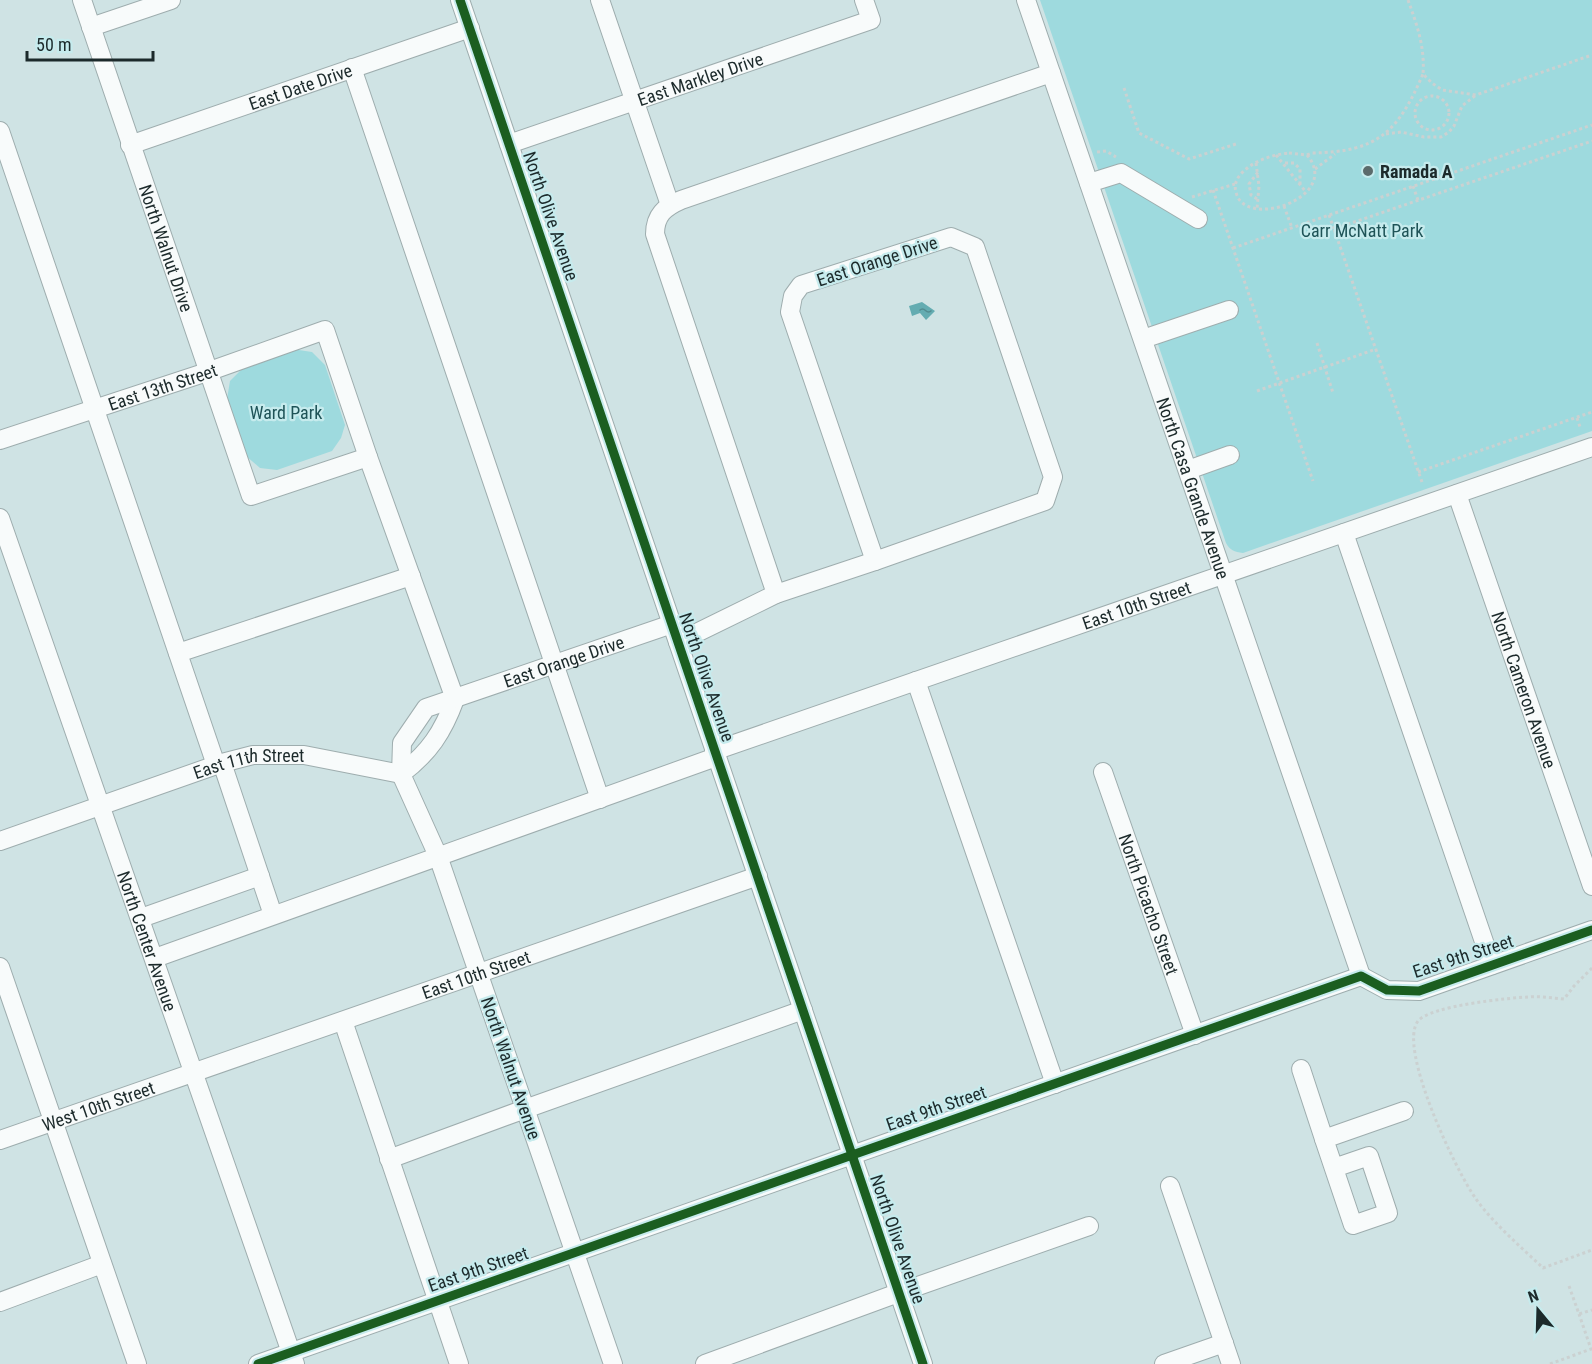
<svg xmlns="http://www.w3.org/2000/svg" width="1592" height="1364" viewBox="0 0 1592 1364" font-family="'Roboto Condensed',sans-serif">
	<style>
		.park { fill: #9edade }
		.water { fill: url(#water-ripples) }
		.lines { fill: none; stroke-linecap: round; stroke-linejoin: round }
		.minor-casing { stroke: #9eadae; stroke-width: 20 }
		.path { stroke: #cbd1d1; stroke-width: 3; stroke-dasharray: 3 3; stroke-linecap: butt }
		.minor { stroke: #f8fbfb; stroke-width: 18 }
		.cycleway-casing { stroke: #c6ebed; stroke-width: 13 }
		.cycleway { stroke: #1b5e20; stroke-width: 9 }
		.poi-dot { fill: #5b6b6c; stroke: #c6ebed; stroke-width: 2 }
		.labels { text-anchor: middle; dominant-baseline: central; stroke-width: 4.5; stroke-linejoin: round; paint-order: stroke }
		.street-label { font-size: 18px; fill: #1c2a2b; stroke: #c6ebed }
		.poi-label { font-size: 18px; font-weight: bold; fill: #1c2a2b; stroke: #c6ebed; text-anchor: start }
		.park-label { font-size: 18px; fill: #1e5357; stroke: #c6ebed }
	</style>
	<defs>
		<pattern id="water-ripples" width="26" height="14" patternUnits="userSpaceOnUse" patternTransform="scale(1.5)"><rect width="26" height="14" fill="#64acb1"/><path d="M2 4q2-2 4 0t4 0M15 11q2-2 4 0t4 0" fill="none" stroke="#528c90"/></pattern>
	</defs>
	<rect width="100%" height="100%" fill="#cfe3e4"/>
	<g class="park">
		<path d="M1040 0H1592V431L1243 553C1234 552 1230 550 1226 543Z"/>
		<path d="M292 349 312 352 325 365 345 425 341 438 332 451 277 470 260 468 246 456 227 399 230 381 245 366Z"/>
	</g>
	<path class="water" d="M922 302 935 311 926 320 920 313 912 316 909 306Z"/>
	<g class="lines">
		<g class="minor-casing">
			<g id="minor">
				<path id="s1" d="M82 0 251 496 368 457"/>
				<path d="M460 0 923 1364"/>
				<path d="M600 0 670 205"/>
				<path id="s2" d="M1026 0 1361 976"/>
				<path d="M91 27 171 0"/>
				<path d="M352 68 600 799"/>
				<path d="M0 131 216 765"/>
				<path id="s3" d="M509 144 871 20 864 0"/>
				<path id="s4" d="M130 145 470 28"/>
				<path d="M1089 183 1121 173 1198 219"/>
				<path d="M951 237 975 247 1053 477 1045 501 875 561 790 312 793 296 801 285Z"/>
				<path d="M1143 339 1229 310"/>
				<path id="s5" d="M0 440 207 372 325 330 368 457 455 699"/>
				<path d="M1188 470 1230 455"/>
				<path id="s6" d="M1457 494 1592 886"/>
				<path id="s7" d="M0 518 295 1364"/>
				<path d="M1344 533 1492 965"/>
				<path d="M776 594 655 234C655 215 665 207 681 200L1051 73"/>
				<path d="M678 642 776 594 875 561"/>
				<path d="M178 653 411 576"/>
				<path d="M916 681 1055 1084"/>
				<path id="s8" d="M714 751 1592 447"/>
				<path d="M222 763 273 915"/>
				<path id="s9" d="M1103 772 1195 1035"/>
				<path d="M401 774C429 753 443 732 455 699"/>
				<path id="s10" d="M0 841 222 763 253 755H304L401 774"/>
				<path d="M141 918 260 876"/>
				<path d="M155 958 716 757"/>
				<path d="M0 967 137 1364"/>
				<path d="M343 1021 459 1364"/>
				<path d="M1301 1069 1324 1139"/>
				<path id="s11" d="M0 1140 758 876"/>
				<path d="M389 1159 525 1109 803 1010"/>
				<path d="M1334 1168 1369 1156 1388 1213 1353 1225 1324 1139 1404 1111"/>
				<path d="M1170 1186 1231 1364"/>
				<path d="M0 1302 102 1264"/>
				<path d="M258 1364 1361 976 1387 990 1419 991 1592 930"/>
				<path id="s12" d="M613 1364 438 856 401 774 402 743 426 708 672 624"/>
				<path d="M705 1364 898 1293 1089 1226"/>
				<path d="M1164 1364 1224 1343"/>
			</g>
		</g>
		<g class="path">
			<path d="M1408 0C1417 25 1425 47 1423 74L1432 83 1442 90 1476 95 1592 55"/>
			<path d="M1124 88 1139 133 1189 159 1236 144"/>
			<circle cx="1432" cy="113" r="17"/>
			<path d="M1386 134 1401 132 1424 137H1441L1449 132 1454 126 1462 106 1476 95"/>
			<path d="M1097 152 1106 151 1116 157"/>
			<path d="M1289 153 1307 155C1343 197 1244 231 1236 192 1234 186 1236 180 1240 175 1252 161 1271 155 1289 153Z"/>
			<path d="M1276 155 1306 192"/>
			<path d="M1307 155 1312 153C1378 152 1398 132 1423 74"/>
			<path d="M1256 163 1259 186 1257 209"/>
			<path d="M1285 163H1294L1300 169V186"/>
			<path d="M1315 169 1335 154"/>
			<path d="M1413 186 1418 200"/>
			<path d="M1213 190 1313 481"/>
			<path d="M1192 197 1235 184"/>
			<path d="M1257 199 1251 195 1249 184 1258 172"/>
			<path d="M1284 206 1292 228"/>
			<path d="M1329 215 1334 229"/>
			<path d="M1233 248 1592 125"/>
			<path d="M1317 343 1333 393"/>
			<path d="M1257 391 1376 349"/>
			<path d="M1577 418 1580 427"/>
			<path d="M1418 472 1592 412"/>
			<path d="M1422 482 1334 229 1592 141"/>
			<path d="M1592 968 1574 986 1564 999C1552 998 1540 996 1528 997 1507 998 1430 1006 1418 1021 1397 1048 1457 1173 1476 1199 1493 1223 1521 1247 1543 1268L1592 1250"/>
			<path d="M1569 1286 1579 1314 1592 1310"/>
			<path d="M1550 1364 1591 1349 1579 1314"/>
		</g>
		<use href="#minor" class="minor"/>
		<g class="cycleway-casing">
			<g id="cycleway">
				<path d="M460 0 923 1364"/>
				<path d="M258 1364 1361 976 1387 990 1419 991 1592 930"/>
			</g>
		</g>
		<use href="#cycleway" class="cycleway"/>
	</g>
	<circle class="poi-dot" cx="1368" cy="171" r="6"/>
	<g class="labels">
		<g class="street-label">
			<text stroke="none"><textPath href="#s3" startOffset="202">East Markley Drive</textPath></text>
			<text stroke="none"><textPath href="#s4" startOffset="180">East Date Drive</textPath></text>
			<text transform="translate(551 216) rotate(71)">North Olive Avenue</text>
			<text stroke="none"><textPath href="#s1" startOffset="262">North Walnut Drive</textPath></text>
			<text transform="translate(877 261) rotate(-18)">East Orange Drive</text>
			<text stroke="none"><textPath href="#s5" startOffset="171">East 13th Street</textPath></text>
			<text stroke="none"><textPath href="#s2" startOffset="516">North Casa Grande Avenue</textPath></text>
			<text stroke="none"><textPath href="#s8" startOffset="447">East 10th Street</textPath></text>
			<text stroke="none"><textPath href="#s12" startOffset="846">East Orange Drive</textPath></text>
			<text transform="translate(707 677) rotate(71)">North Olive Avenue</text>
			<text stroke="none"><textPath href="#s6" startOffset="207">North Cameron Avenue</textPath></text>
			<text stroke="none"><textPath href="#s10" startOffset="262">East 11th Street</textPath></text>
			<text stroke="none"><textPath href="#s9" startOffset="140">North Picacho Street</textPath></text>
			<text stroke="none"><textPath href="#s7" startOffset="448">North Center Avenue</textPath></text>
			<text transform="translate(1463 956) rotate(-18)">East 9th Street</text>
			<text stroke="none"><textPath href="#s11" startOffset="504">East 10th Street</textPath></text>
			<text transform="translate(511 1068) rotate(71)">North Walnut Avenue</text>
			<text stroke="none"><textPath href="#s11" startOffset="104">West 10th Street</textPath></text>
			<text transform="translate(936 1108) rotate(-19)">East 9th Street</text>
			<text transform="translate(898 1239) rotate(71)">North Olive Avenue</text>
			<text transform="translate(478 1269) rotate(-19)">East 9th Street</text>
		</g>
		<g class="poi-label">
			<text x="1380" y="171">Ramada A</text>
		</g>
		<g class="park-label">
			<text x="1362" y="230">Carr McNatt Park</text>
			<text x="286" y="412">Ward Park</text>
		</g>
	</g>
	<g transform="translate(1538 1310) rotate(341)" stroke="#c6ebed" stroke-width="4.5" paint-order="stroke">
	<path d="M0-4.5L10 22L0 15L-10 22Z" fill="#1c2a2b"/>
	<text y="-9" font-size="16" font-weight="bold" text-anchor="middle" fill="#1c2a2b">N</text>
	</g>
	<path d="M27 51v9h126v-9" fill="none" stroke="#1c2a2b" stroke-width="3"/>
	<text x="36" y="51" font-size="18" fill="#1c2a2b" stroke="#c6ebed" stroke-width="4.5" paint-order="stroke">50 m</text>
</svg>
